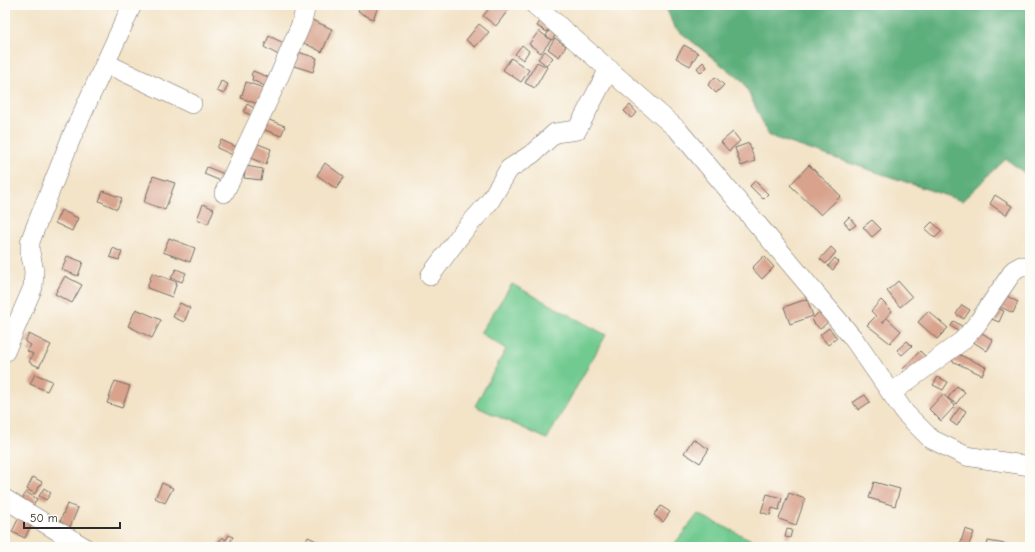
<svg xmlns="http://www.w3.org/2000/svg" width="1035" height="552" viewBox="0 0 1035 552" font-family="'Comic Neue',sans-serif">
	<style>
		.green { fill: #71ca90; stroke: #4e7a5e }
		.forest { fill: #5cae7a; stroke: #446c52 }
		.building { fill: #d8a28c }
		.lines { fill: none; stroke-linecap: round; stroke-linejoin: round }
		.minor-casing { stroke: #716b62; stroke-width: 20 }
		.minor { stroke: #fff; stroke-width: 19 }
	</style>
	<rect width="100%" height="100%" fill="#fdfcf7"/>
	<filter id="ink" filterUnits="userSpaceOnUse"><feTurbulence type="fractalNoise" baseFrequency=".025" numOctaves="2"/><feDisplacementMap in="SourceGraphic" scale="8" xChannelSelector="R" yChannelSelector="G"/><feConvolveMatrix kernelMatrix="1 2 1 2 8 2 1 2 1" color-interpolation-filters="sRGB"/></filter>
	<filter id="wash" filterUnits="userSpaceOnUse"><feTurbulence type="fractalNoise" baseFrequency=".012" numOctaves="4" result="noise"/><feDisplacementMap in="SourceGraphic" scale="16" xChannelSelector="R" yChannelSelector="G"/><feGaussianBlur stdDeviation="0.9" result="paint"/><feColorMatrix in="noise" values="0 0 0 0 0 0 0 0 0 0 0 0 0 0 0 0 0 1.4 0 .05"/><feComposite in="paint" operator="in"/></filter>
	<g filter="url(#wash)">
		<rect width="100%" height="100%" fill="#f3e3c7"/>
		<g class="green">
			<path d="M512 284 606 335 547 439 475 406 506 349 480 333Z"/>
			<path d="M698 514 766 547H672Z"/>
		</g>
		<path class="forest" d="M665 5H1030V177L1006 159 962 201 769 136 744 83 674 27Z"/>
		<g id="blocks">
			<g class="building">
				<path d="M361 5H379L373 19 358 12Z"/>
				<path d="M492 5H504L509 9 496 26 483 16Z"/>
				<path d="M312 20 332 29 322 52 302 42Z"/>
				<path d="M540 21 550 27 547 32 537 26Z"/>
				<path d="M479 24 489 32 475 47 466 40Z"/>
				<path d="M550 29 557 33 552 40 546 36Z"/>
				<path d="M539 31 551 40 541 53 529 44Z"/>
				<path d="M269 36 288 45 282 57 264 47Z"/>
				<path d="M555 38 566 46 559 57 548 49Z"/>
				<path d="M522 45 529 51 523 60 515 54Z"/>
				<path d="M684 45 698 53 690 66 676 58Z"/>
				<path d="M545 51 553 58 546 65 538 59Z"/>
				<path d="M298 52 317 58 313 72 294 66Z"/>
				<path d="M511 58 529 70 521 82 503 70Z"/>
				<path d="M537 62 547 67 535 88 525 83Z"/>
				<path d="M703 62 707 67 701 73 697 68Z"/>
				<path d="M253 71 273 79 269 88 252 80 253 76 251 75Z"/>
				<path d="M715 77 724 85 716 93 708 85Z"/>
				<path d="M221 81 228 84 224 94 217 91Z"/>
				<path d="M246 82 264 88 258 104 241 98Z"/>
				<path d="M247 104 254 108 251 115 244 112Z"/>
				<path d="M630 105 637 113 631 118 624 111Z"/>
				<path d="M264 118 285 126 281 136 260 128Z"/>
				<path d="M733 132 740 141 729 151 721 142Z"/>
				<path d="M221 140 239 148 235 156 217 148Z"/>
				<path d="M253 142 271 149 266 164 247 157Z"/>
				<path d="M749 143 755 161 741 166 735 148Z"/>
				<path d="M325 163 344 177 336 189 317 175Z"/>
				<path d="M809 165 841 196 821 215 790 185Z"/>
				<path d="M246 166 263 169 261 180 244 178Z"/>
				<path d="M207 167 224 174 221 181 204 174Z"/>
				<path d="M153 176 175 183 165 210 144 202Z"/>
				<path d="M755 181 768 194 763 199 750 186Z"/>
				<path d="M103 191 122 198 117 209 99 201Z"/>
				<path d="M995 195 1012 206 1006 215 990 204Z"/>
				<path d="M203 204 214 209 208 224 197 219Z"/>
				<path d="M61 210 78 218 72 231 55 223Z"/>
				<path d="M849 217 856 225 850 229 844 222Z"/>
				<path d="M872 220 881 229 872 237 863 227Z"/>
				<path d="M932 222 942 231 935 238 925 229Z"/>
				<path d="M169 238 195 248 190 262 163 252Z"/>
				<path d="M831 247 836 252 826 264 820 259Z"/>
				<path d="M113 248 122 252 119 260 110 257Z"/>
				<path d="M67 256 83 262 78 276 62 270Z"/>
				<path d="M764 256 774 267 762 279 752 268Z"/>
				<path d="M835 258 839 262 833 270 828 266Z"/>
				<path d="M176 269 186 273 182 282 171 278Z"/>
				<path d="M152 273 177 282 172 297 147 288Z"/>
				<path d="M65 276 82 285 72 303 55 294Z"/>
				<path d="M898 281 912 297 900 307 887 291Z"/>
				<path d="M1005 295 1018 302 1013 313 999 306Z"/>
				<path d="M807 299 813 316 790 324 784 307Z"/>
				<path d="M881 300 892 311 882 322 883 323 887 318 901 331 890 343 867 325 876 316 871 311Z"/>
				<path d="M180 303 190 308 184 322 173 317Z"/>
				<path d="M962 305 970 310 964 319 956 314Z"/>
				<path d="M994 306 1004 311 999 322 989 318Z"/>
				<path d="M136 309 161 320 152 338 128 326Z"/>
				<path d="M928 311 948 328 937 339 918 322Z"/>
				<path d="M819 312 828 322 820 329 811 320Z"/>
				<path d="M954 321 963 327 959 332 951 326Z"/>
				<path d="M829 328 837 338 828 345 820 335Z"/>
				<path d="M979 331 993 340 987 351 972 341Z"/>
				<path d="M29 334 51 345 39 367 29 362 33 354 27 351 31 345 25 342Z"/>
				<path d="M907 341 912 346 902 355 897 350Z"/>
				<path d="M920 351 927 358 909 377 902 370Z"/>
				<path d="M956 353 986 367 982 375 952 361Z"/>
				<path d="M35 374 52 381 47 391 30 384Z"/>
				<path d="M938 377 948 382 943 390 933 385Z"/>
				<path d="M115 381 130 386 122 408 107 403Z"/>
				<path d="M957 386 965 392 956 404 948 398Z"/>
				<path d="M943 394 955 406 941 421 929 409Z"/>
				<path d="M865 395 870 402 858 410 853 402Z"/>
				<path d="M960 407 966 411 957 426 950 421Z"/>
				<path d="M693 439 709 449 700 463 684 453Z"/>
				<path d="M33 477 42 482 35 494 27 489Z"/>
				<path d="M874 482 900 489 895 506 869 498Z"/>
				<path d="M162 483 173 488 165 503 155 498Z"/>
				<path d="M44 488 51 493 46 500 39 496Z"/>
				<path d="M26 492 37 499 32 508 21 502Z"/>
				<path d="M789 493 805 499 796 525 779 519Z"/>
				<path d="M767 494 782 498 779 510 772 508 770 515 761 512Z"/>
				<path d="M67 504 78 508 68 532 58 527Z"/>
				<path d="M661 506 670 512 663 522 654 515Z"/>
				<path d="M20 515 33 521 25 538 12 532Z"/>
				<path d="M787 529 792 530 790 538 785 537Z"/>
				<path d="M965 529 974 532 968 547 960 545Z"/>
				<path d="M229 535 233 537 227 547H216L222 537 226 540Z"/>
				<path d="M308 537 329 547H303Z"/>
				<path d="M988 541 1011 545V547H987Z"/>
			</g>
		</g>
	</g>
	<g filter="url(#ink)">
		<use href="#blocks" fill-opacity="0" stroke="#716b62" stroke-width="1"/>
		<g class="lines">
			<g class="minor-casing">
				<g id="minor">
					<path d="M535 5 678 130 853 338 905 413 931 439 966 456 1030 466"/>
					<path d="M105 63 192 104"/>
					<path d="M224 193 231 179 278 79 302 22 306 5"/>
					<path d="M430 276 462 233 490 201 509 169 532 154 555 133 577 130 609 69"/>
					<path d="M5 352 33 287 34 271 30 252V242L34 231 72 136 132 5"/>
					<path d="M891 393 962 341 977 324 1014 270 1021 266H1030"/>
					<path d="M5 499 84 547"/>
				</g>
			</g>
			<use href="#minor" class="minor"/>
		</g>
	</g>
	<rect width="1035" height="552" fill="none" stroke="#fdfcf7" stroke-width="20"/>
	<path d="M24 522v6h96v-6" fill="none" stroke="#2b2b2b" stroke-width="2"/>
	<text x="30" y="522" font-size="12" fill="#2b2b2b" stroke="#fdfcf7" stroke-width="3" paint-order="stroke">50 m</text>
</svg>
